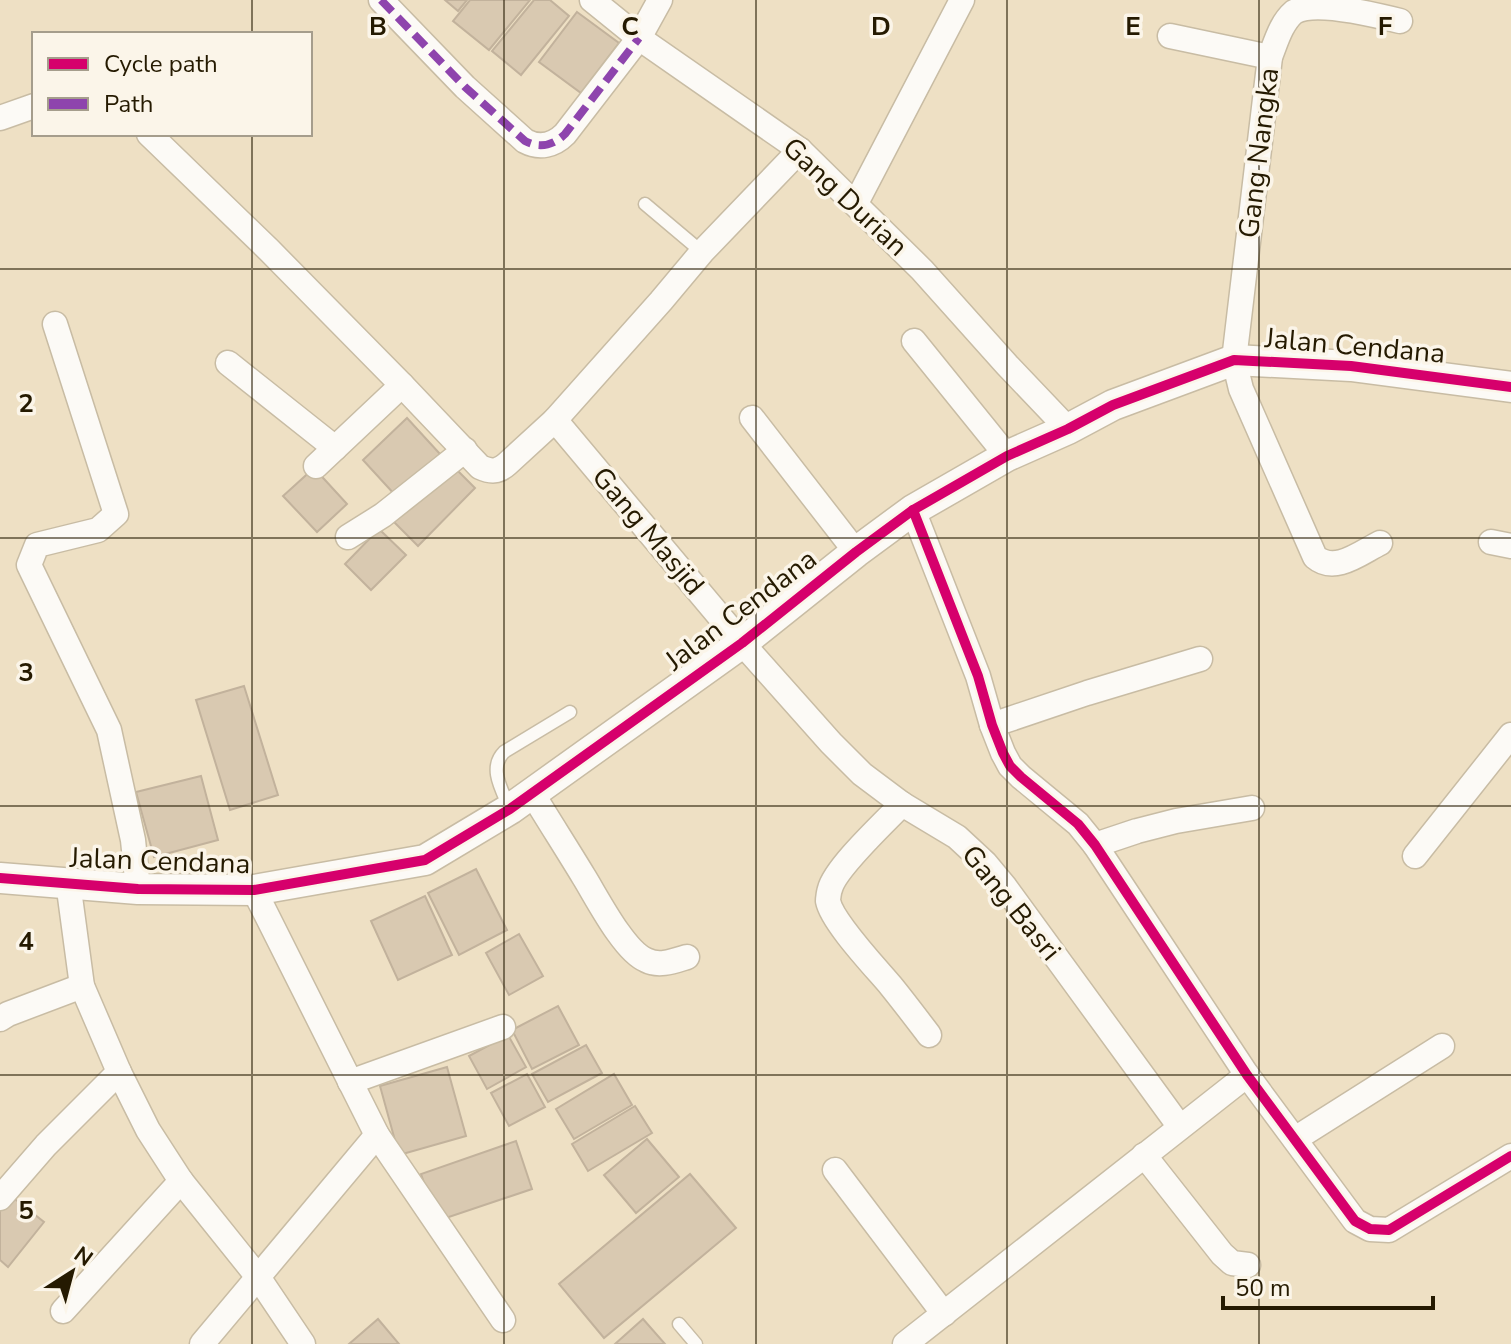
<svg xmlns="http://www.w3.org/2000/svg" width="1511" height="1344" viewBox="0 0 1511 1344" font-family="'Nunito Sans',sans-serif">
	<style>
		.building { fill: #d9c9b1; stroke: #c2b29c; stroke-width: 2 }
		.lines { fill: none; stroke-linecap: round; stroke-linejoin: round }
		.service-casing { stroke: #c8bca4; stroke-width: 15 }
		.minor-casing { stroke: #c8bca4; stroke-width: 27 }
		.tertiary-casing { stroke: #c8bca4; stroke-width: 33 }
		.service { stroke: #fcfaf6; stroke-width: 12 }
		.minor { stroke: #fcfaf6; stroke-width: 24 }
		.tertiary { stroke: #fcfaf6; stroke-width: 30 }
		.quiet { stroke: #8e44ad; stroke-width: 8; stroke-dasharray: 16 8; stroke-linecap: butt }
		.cycleway-casing { stroke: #fbf5e9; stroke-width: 15 }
		.cycleway { stroke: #d6006c; stroke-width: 10 }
		.grid { fill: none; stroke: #251a01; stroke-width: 2; stroke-opacity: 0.55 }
		.labels { text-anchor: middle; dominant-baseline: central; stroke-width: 7; stroke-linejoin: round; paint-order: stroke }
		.street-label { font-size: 28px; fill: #251a01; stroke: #fbf5e9 }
		.grid-label { font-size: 26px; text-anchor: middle; font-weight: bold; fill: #251a01; stroke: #fbf5e9; stroke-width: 7; stroke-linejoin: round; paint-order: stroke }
	</style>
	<rect width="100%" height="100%" fill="#eee0c4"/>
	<g class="building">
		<path d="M445 0H467L458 11Z"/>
		<path d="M470 0H530L489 50 453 21Z"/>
		<path d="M534 0H550L569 16 521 75 492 51Z"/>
		<path d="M577 12 619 43 581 93 539 62Z"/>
		<path d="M407 418 440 454 396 496 363 460Z"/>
		<path d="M452 465 475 488 418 546 394 522Z"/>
		<path d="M314 468 347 504 317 532 283 496Z"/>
		<path d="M379 529 406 555 371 590 345 564Z"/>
		<path d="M244 686 278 795 230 810 196 700Z"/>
		<path d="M201 776 218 840 154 857 136 792Z"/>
		<path d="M476 869 507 930 459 955 428 893Z"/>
		<path d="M425 896 452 955 398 980 371 921Z"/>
		<path d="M519 934 543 976 509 995 486 953Z"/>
		<path d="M558 1006 579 1045 532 1069 512 1030Z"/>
		<path d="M508 1035 526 1067 487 1089 469 1056Z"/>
		<path d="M586 1045 602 1073 548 1102 532 1074Z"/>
		<path d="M447 1067 466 1136 399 1155 380 1086Z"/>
		<path d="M527 1074 545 1107 509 1126 491 1093Z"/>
		<path d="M614 1074 632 1105 574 1139 556 1109Z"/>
		<path d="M635 1106 652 1133 588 1171 572 1144Z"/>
		<path d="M647 1139 679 1177 636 1213 604 1175Z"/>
		<path d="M516 1141 532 1189 437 1221 421 1174Z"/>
		<path d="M690 1174 736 1228 604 1338 559 1284Z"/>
		<path d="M11 1196 44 1222 8 1267 0 1260V1209Z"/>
		<path d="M378 1319 399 1344H349Z"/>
		<path d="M643 1319 665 1344H615Z"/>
	</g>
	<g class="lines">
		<g class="service-casing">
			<g id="service">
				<path d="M645 204 702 252"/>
				<path d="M510 809C502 790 488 768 504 752L570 712"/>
				<path d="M679 1324 696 1344"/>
			</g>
		</g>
		<g class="minor-casing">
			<g id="minor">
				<path d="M381 0 465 87 525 141C540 149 554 145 565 134L639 38 660 0"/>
				<path d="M592 0 639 38 800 150 922 270 1007 365 1068 429"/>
				<path d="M1170 36 1270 57"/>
				<path d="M0 118 34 106"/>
				<path d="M149 134 269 250 402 385 480 467C491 472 498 472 507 464L555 420 661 301 702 252 800 150"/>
				<path d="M856 203 962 0"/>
				<path d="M55 324 116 514 98 530 37 545 29 565 109 730 133 840 138 889"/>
				<path d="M914 341 1007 456"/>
				<path d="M228 363 335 448"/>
				<path d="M752 418 856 552"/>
				<path d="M555 420 742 643 831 743 862 774 902 804 957 837 985 863 1005 887 1180 1127"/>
				<path d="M316 466 402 385"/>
				<path d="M913 510 978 676 992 725 1003 753 1010 766 1021 777 1078 824 1095 845 1247 1075 1355 1221 1370 1229 1389 1230 1511 1156"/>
				<path d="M348 537 383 515 465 450"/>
				<path d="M1491 542 1511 546"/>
				<path d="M1380 543C1360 553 1335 574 1315 557L1241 389 1234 360 1270 57C1276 42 1281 23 1294 12 1315 0 1376 15 1400 21"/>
				<path d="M992 725 1087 693 1200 659"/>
				<path d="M532 793C549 821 567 849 584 877 597 898 624 951 646 960 659 967 674 961 687 957"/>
				<path d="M902 804C885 822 835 868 830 889 829 891 828 899 828 901 832 922 876 968 891 986 904 1002 916 1018 929 1035"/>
				<path d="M1095 845 1137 831 1176 821 1252 808"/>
				<path d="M1415 856 1511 735"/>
				<path d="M68 882 82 986 119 1072 148 1130 181 1181 258 1277 303 1344"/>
				<path d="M254 890 377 1135 503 1320"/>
				<path d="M0 1019 8 1014 82 986"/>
				<path d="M350 1082 503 1027"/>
				<path d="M1295 1139 1442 1046"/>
				<path d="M1144 1155 1222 1254 1232 1263 1248 1265"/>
				<path d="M835 1170 944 1314"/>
				<path d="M0 1198 46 1145 119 1072"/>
				<path d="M63 1311 181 1181"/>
				<path d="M202 1344 377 1135"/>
				<path d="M905 1344 1247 1075"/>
			</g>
		</g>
		<g class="tertiary-casing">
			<path id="tertiary" d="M0 878 138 889 254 890 425 860 510 809 742 643 856 552 913 510 1007 456 1068 429 1113 405 1234 360 1351 366 1511 387"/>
		</g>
		<use href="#service" class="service"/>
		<use href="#minor" class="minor"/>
		<use href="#tertiary" class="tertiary"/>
		<path class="quiet" d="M381 0 465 87 525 141C540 149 554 145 565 134L639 38"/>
		<g class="cycleway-casing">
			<g id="cycleway">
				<path d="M913 510 978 676 992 725 1003 753 1010 766 1021 777 1078 824 1095 845 1247 1075 1355 1221 1370 1229 1389 1230 1511 1156"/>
				<path d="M0 878 138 889 254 890 425 860 510 809 742 643 856 552 913 510 1007 456 1068 429 1113 405 1234 360 1351 366 1511 387"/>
			</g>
		</g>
		<use href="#cycleway" class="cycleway"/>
	</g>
	<path class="grid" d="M252 0V34M504 0V1344M756 0V1344M1007 0V1344M1259 0V1344M252 134V1344M0 269H1511M0 538H1511M0 806H1511M0 1075H1511"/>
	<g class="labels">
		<g class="street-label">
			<text transform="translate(1259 153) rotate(-83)">Gang Nangka</text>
			<text transform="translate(845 197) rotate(43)">Gang Durian</text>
			<text transform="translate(1355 346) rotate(5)">Jalan Cendana</text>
			<text transform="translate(648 531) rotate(50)">Gang Masjid</text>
			<text transform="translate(741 610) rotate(-37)">Jalan Cendana</text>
			<text transform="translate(160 861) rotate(2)">Jalan Cendana</text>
			<text transform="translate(1011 903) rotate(51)">Gang Basri</text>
		</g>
	</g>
	<g class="grid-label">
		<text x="378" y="35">B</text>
		<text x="630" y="35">C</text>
		<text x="881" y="35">D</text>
		<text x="1133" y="35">E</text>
		<text x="1385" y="35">F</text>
		<text x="26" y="412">2</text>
		<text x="26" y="681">3</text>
		<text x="26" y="950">4</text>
		<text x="26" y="1219">5</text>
	</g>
	<rect x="32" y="32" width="280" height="104" fill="#fbf5e9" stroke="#a59d8c" stroke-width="2"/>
	<rect x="48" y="58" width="40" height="12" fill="#d6006c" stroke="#a59d8c" stroke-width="2"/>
	<text x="104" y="72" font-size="24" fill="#251a01">Cycle path</text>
	<rect x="48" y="98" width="40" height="12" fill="#8e44ad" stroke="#a59d8c" stroke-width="2"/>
	<text x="104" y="112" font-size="24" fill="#251a01">Path</text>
	<g transform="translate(72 1272) rotate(36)" stroke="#fbf5e9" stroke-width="6" paint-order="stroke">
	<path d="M0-6L14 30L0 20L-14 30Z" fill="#251a01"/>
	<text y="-12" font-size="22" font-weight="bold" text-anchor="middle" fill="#251a01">N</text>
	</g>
	<path d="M1223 1296v12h210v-12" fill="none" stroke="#251a01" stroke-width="4"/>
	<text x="1235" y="1296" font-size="24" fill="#251a01" stroke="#fbf5e9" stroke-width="6" paint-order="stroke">50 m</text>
</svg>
